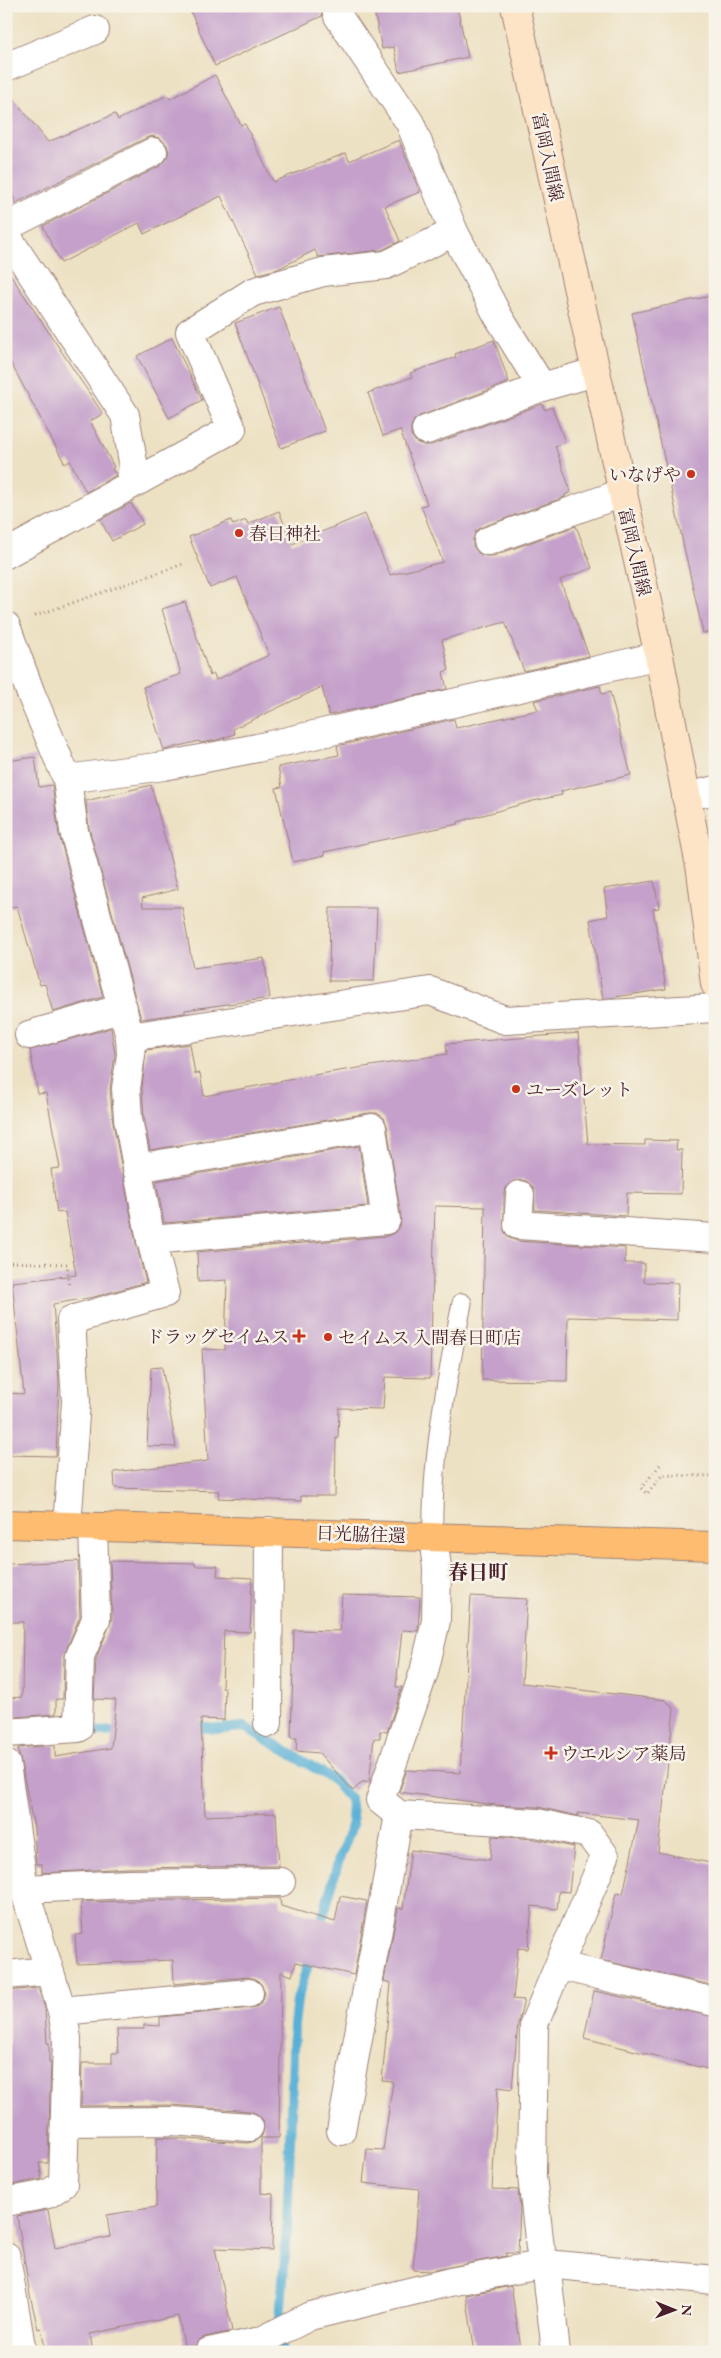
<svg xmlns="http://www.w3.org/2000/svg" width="721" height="2358" viewBox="0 0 721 2358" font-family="'EB Garamond','Noto Serif JP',serif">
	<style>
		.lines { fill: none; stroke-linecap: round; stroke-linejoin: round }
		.stream { stroke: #59b0d6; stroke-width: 10 }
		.building { fill: #c4a0ca }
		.lane-casing { stroke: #9c8077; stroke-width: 21 }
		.street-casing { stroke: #9c8077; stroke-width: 30 }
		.secondary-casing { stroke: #9c8077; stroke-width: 30 }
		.highway-casing { stroke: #9c8077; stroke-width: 30 }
		.path { stroke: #9c8077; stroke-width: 3; stroke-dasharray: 1 4; stroke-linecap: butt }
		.lane { stroke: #fff; stroke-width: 19 }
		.street { stroke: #fff; stroke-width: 28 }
		.secondary { stroke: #fee4c6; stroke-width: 28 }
		.highway { stroke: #fdbc70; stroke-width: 28 }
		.poi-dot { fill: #c8321e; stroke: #f7f3e8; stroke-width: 2 }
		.labels { text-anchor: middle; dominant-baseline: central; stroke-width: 5; stroke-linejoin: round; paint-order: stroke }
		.street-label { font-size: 18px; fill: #4a1f2b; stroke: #f7f3e8 }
		.poi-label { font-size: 18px; fill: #4a1f2b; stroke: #f7f3e8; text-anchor: start }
		.quarter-label { font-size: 20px; font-weight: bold; fill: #4a1f2b; stroke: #f7f3e8 }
	</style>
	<rect width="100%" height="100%" fill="#f7f3e8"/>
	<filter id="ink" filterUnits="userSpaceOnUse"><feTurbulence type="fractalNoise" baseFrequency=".02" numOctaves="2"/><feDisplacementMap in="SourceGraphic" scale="10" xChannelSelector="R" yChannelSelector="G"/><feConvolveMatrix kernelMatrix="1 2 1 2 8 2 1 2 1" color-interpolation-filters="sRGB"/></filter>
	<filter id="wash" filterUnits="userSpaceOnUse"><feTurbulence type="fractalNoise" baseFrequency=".0096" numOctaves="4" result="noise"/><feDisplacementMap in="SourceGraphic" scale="20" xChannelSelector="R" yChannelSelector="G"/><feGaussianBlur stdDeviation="1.12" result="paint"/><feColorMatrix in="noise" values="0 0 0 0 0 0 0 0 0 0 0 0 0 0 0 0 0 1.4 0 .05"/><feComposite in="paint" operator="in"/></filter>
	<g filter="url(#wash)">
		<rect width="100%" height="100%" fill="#ede1c3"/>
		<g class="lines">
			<g class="stream">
				<path d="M188 1726 220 1729 244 1727 254 1732 333 1779 350 1799 353 1823 339 1859 319 1931"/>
				<path d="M90 1732 124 1731"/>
				<path d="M280 2318 287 2229 294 2025 297 2000 312 1952"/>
				<path d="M281 2344 282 2352"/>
			</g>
		</g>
		<g id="blocks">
			<g class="building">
				<path d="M188 6H320L322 16 215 66Z"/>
				<path d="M373 6H457L468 57 399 72 394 47 382 49Z"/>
				<path d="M215 75 241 125 245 124 273 182 346 153 349 161 399 140 420 192 385 206 400 241 382 250 318 257 315 250 278 269 258 274 221 196 144 234 139 223 61 263 43 226 160 166 166 160 169 152 167 145 161 139 153 136 146 138 16 203 6 182V89L48 142 115 114 118 120 167 95 170 99Z"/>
				<path d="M6 268 103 414 90 421 114 467 112 468 116 475 86 492 70 461 65 464 6 354Z"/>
				<path d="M715 295V632L703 633 632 313Z"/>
				<path d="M279 307 325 431 281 448 235 323Z"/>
				<path d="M172 338 202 400 169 418 137 356Z"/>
				<path d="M494 340 509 382 420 416 414 420 411 427V435L416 442 424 445H431L542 404 545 410 552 407 565 442 555 446 571 492 565 495V497L482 527 476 531 473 539V546L478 553 486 556H493L576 526 592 568 560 580 589 656 524 671 505 622 442 640 449 670 443 672 447 689 329 715 322 687 233 729 235 734 217 740 200 743 199 741 164 750 143 687 181 674 162 609 185 602 210 676 214 674 216 680 269 655 237 577 210 588 189 537 231 520 233 525 246 520 248 524 279 511 292 544 365 514 390 575 443 562 421 506 427 504 400 430 383 436 368 393 412 377 410 373 456 357 455 354Z"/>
				<path d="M131 503 143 524 112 541 100 520Z"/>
				<path d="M600 686 602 694 610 692 631 775 561 791 562 795 533 801 458 822V824L324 852 325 855 293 862 276 788 282 787 278 767 339 755 337 746 454 719 456 728 538 710 534 701Z"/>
				<path d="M35 757 39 787 52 785 59 835 103 997 53 1012 45 984 40 985 17 906 6 909V761Z"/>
				<path d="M151 785 178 889 142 898 143 907H182L193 968 264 958 270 998 185 1010V1013L141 1019 89 828 86 801Z"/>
				<path d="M654 881 659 908 653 909 666 989 603 999 590 920 608 916 604 889Z"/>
				<path d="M330 908H377L374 981H329Z"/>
				<path d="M111 1028 115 1054 110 1089 113 1122 136 1243 146 1282 94 1297 53 1304 59 1382 56 1456 6 1455V1393L24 1394 12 1282 76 1275 65 1212 57 1213 51 1169 60 1168 46 1093 38 1094 30 1050Z"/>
				<path d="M578 1033 588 1144 645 1145V1140L677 1141 676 1150H682L681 1194 627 1193 626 1216 535 1210 534 1188 528 1182 522 1180 514 1181 507 1186 504 1193V1231L509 1238 517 1241 625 1248V1263H644V1282L678 1283 677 1320 568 1317 567 1381 482 1380 485 1207 435 1206 430 1378 385 1377 383 1409 339 1408 338 1439 336 1438 335 1496H301V1501L218 1498 219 1491 115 1488 114 1472 208 1461 202 1349 225 1350 227 1280 198 1282 197 1252 387 1236 396 1232 400 1226 401 1218 387 1126 384 1118 377 1113H369L150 1150 144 1117 142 1089 146 1050 190 1044 195 1074 200 1073 204 1096 320 1074 447 1054 446 1044Z"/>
				<path d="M359 1146 368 1206 164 1223 156 1181Z"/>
				<path d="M162 1367 176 1447 147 1446 151 1368Z"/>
				<path d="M78 1561 80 1616 64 1655 63 1699H56V1714L14 1717 11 1698 22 1697 23 1622H6V1564Z"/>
				<path d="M110 1561 195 1563V1566H218L217 1576 252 1578 250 1632 224 1631 222 1688H225L224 1720 201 1719 205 1816 276 1813 279 1866 128 1868 42 1873V1864H36L34 1828 18 1748 55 1745V1757L111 1748 116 1700 94 1699 96 1659 112 1619Z"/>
				<path d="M342 1595 420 1597 418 1631 402 1630 396 1687H402L387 1732 380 1731V1738H374L369 1782H362L353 1791 319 1753 296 1751 297 1738H291L294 1630 340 1631Z"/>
				<path d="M471 1596 527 1599 522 1683 666 1700 674 1709 658 1852 715 1864V1986L601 1960 616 1893 623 1894 639 1820 578 1813V1816L538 1807 495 1805 399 1792 407 1770 460 1773Z"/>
				<path d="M492 1836 535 1839 574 1847 569 1892 559 1891 557 1909 532 1906 528 1949 518 1948 513 1999 524 2000 518 2023 512 2089 498 2087 492 2189 518 2190 520 2208 518 2253H506V2256L430 2271 413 2270 419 2189 363 2183 367 2149 383 2150 393 2082 382 2081 391 1983 384 1981 398 1908 403 1909 411 1850 490 1860Z"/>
				<path d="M340 1896 367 1901 354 1975 296 1962 292 1976 281 1972 279 2138H261V2193L273 2194 272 2250 215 2248 232 2331 205 2337 199 2340 195 2346 185 2348 178 2316 90 2334 93 2352H46L41 2328 38 2329 30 2295 17 2216 48 2210 55 2248 110 2237 107 2215 156 2207 157 2137 248 2143 255 2141 262 2136 264 2129 263 2120 257 2114 250 2111 172 2105 81 2106 82 2063H112V2053H118L117 2029H144V2025L160 2026V2017L251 2008 258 2006 263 2000 265 1992 261 1984 256 1979 248 1977 174 1984 173 1960 77 1964 75 1935 83 1934 81 1902 280 1898 281 1906 335 1922Z"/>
				<path d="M38 1988 45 2008 47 2043H49V2062H51L48 2163H39L42 2179 11 2185 9 2173H6V2131H9V2018L7 1991Z"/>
				<path d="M594 1991 715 2017V2071L584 2038Z"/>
				<path d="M511 2286 521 2348 499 2352H475L466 2295Z"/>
			</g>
		</g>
	</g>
	<g filter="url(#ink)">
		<use href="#blocks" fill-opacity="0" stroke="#9c8077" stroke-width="1"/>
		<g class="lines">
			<g class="lane-casing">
				<path id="lane" d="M433 1536C431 1460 447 1379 462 1303"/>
			</g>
			<g class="street-casing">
				<g id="street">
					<path d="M335 6 338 16 410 123 454 232 498 316 542 387 595 372"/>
					<path d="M6 67 95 30"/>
					<path d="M6 227 153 152"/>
					<path d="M6 235 125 415 133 462 131 484"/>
					<path d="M426 430 542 387"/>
					<path d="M488 541 622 493"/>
					<path d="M6 554 232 429 190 332 253 292 323 272 386 265 454 232"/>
					<path d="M6 626 31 694 67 779 74 831 130 1037 131 1055 126 1088 128 1119 151 1240 165 1293 71 1320 76 1402 67 1526"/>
					<path d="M67 779 164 766 257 748 659 656"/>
					<path d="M686 797 715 790"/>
					<path d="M29 1035 123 1008"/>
					<path d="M130 1037 430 991 505 1020 715 1008"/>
					<path d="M137 1168 372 1128 386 1220 151 1240"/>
					<path d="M520 1195 518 1225 715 1238"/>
					<path d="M433 1536 437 1568 436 1621 424 1672 380 1800 399 1815 537 1823 589 1834 605 1856 534 2024 532 2176 540 2248 546 2264 556 2352"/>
					<path d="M268 1723 269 1531"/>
					<path d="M6 1733 78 1728 80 1656 96 1619 93 1527"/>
					<path d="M6 1764 24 1889 62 2011 67 2038 63 2184 48 2194 6 2202"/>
					<path d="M24 1889 129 1884 281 1882"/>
					<path d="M560 1966 715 2002"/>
					<path d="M6 1975 49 1971"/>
					<path d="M62 2011 249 1993"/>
					<path d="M66 2122 172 2121 249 2127"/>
					<path d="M341 2131 399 1815"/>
					<path d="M6 2257 22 2352"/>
					<path d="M209 2352 261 2341 310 2316 450 2282 546 2264 715 2280"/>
				</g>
			</g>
			<g class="secondary-casing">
				<path id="secondary" d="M515 6 659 656 701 871 715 984"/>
			</g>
			<g class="highway-casing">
				<path id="highway" d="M6 1524 715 1546"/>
			</g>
			<g class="path">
				<path d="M35 616 186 563"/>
				<path d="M6 1262 67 1264 69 1287"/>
				<path d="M660 1465 641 1488 647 1494 662 1475 715 1476"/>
			</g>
			<use href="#lane" class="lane"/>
			<use href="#street" class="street"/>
			<use href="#secondary" class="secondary"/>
			<use href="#highway" class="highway"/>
		</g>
	</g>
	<g class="poi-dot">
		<circle cx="691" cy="474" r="5"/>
		<circle cx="239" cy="533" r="5"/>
		<circle cx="516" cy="1089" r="5"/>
		<path d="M296.5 1328.5h5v5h5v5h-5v5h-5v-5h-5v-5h5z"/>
		<circle cx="328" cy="1337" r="5"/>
		<path d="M548.5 1745.5h5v5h5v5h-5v5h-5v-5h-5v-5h5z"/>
	</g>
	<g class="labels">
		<g class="street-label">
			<text transform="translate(548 157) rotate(78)">富岡入間線</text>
			<text transform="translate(635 552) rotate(77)">富岡入間線</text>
			<text transform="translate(361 1534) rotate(2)">日光脇往還</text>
		</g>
		<g class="poi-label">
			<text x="681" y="474" text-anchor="end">いなげや</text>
			<text x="249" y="533">春日神社</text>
			<text x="526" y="1089">ユーズレット</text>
			<text x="289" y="1336" text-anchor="end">ドラッグセイムス</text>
			<text x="338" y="1337">セイムス 入間春日町店</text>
			<text x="561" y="1753">ウエルシア薬局</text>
		</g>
		<g class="quarter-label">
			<text x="478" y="1572">春日町</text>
		</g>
	</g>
	<rect width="721" height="2358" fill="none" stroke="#f7f3e8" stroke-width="25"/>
	<g transform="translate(674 2310) rotate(91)" stroke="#f7f3e8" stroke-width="4" paint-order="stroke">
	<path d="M0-4L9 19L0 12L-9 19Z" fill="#4a1f2b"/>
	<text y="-8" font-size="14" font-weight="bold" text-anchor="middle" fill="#4a1f2b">N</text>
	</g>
</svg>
